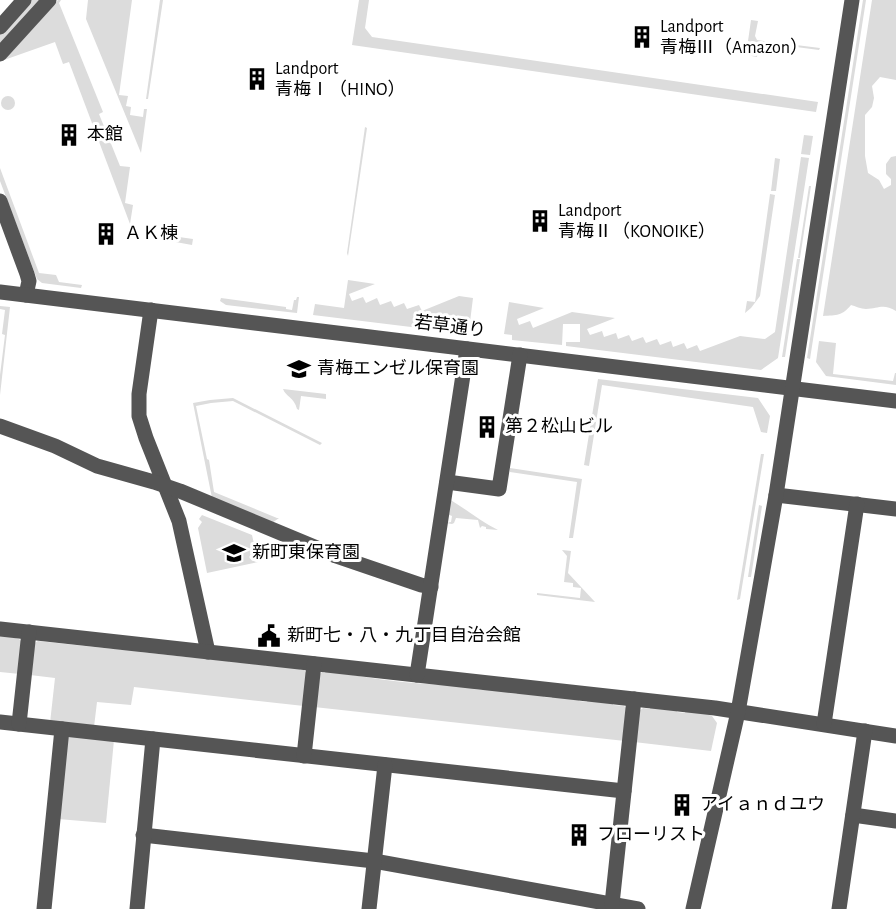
<svg xmlns="http://www.w3.org/2000/svg" width="896" height="909" viewBox="0 0 896 909" font-family="'Alegreya Sans','Noto Sans JP',sans-serif">
	<style>
		.green { fill: #dcdcdc }
		.lines { fill: none; stroke-linecap: round; stroke-linejoin: round }
		.minor { stroke: #555; stroke-width: 15 }
		.labels { text-anchor: middle; dominant-baseline: central; stroke-width: 6; stroke-linejoin: round; paint-order: stroke }
		.poi-label { font-size: 18px; fill: #000; stroke: #fff; text-anchor: start }
		.street-label { font-size: 18px; fill: #000; stroke: #fff }
	</style>
	<rect width="100%" height="100%" fill="#fff"/>
	<g class="green">
		<path d="M30 0H43L0 48V33Z"/>
		<path d="M58 0H61L59 3 103 112 99 114 120 166 130 167 125 203 133 205 130 224 69 62 63 64 55 42 4 60Z"/>
		<path d="M88 0H132L119 95 128 96 126 106 131 107 130 115 143 117 144 109H147L141 153 86 19Z"/>
		<path d="M160 0H163L148 99H146Z"/>
		<path d="M359 0H369L365 28 372 37 818 102 816 112 352 45Z"/>
		<path d="M863 0H866L810 359 807 358Z"/>
		<path d="M872 0H896V80L880 77 872 86 874 98 872 107 865 115V156L868 173 879 180 884 189 891 185V179L886 174V164L891 157 896 156V311C883 303 878 309 866 309 861 309 855 306 851 305 842 316 837 315 823 316Z"/>
		<path d="M751 20 758 21 755 36 757 40 820 48 819 50 759 42 757 57 746 55Z"/>
		<circle cx="8" cy="103" r="7"/>
		<path d="M365 127 367 128 348 256 347 253Z"/>
		<path d="M804 135 813 136 810 155 801 154Z"/>
		<path d="M801 157 809 158 778 358 761 370 566 346V342H580V324H563L562 345 512 340V335L504 334 509 302 544 308 517 319 519 325 530 321 533 328 572 312 615 318 587 329 590 335 602 331 604 337 616 333 618 339 629 335 632 341 643 337 646 343 657 339 660 345 671 341 673 347 684 343 687 349 697 345 700 351 740 336 765 339 775 332Z"/>
		<path d="M775 158 780 159 776 191H771Z"/>
		<path d="M0 168 39 273 56 275 59 282 82 285 81 288 42 283 37 279 0 181Z"/>
		<path d="M809 186H811L800 258H798Z"/>
		<path d="M770 194 775 195 760 296 751 308 745 313 747 301 755 302Z"/>
		<path d="M165 235 193 239 192 245 170 241 167 240Z"/>
		<path d="M797 259H800L785 357H782Z"/>
		<path d="M348 280 375 284 349 294 352 301 363 297 366 303 377 298 380 305 391 301 394 307 404 303 407 309 419 305 422 311 459 296 473 298 469 330 453 328 452 332 313 315 315 304 344 308Z"/>
		<path d="M297 297H299L297 313 226 305 220 301 221 298 286 307V309L292 310 294 300H296Z"/>
		<path d="M0 306 10 307 0 395V375L5 335 2 334 5 310 0 309Z"/>
		<path d="M819 341 836 343 833 374 893 381 895 373H896V385L826 376 816 362Z"/>
		<path d="M598 379 758 398 770 416 767 433 761 432 753 407 602 385 589 466 584 465Z"/>
		<path d="M283 389 326 394V399L301 396 299 410 297 409C294 397 286 397 283 389Z"/>
		<path d="M233 398 322 443 320 445 233 401 211 403 196 406 207 459 209 460 214 492 277 518H279L272 523 212 498 193 403 210 400Z"/>
		<path d="M761 454H764L740 599 737 600Z"/>
		<path d="M510 468 582 479 573 538H569L577 482 510 472Z"/>
		<path d="M449 499C466 509 480 521 498 530L486 529V527L482 526 480 528 478 520 456 518 454 523 452 524 446 523 451 522 452 516 447 514Z"/>
		<path d="M759 505 762 506 751 577H748Z"/>
		<path d="M202 515 252 535 258 562 207 573 198 528 202 522 199 519Z"/>
		<path d="M562 550 571 551 568 573 595 602 537 595V593L580 598 581 588 573 587V583L564 582 567 556Z"/>
		<path d="M0 634 19 639 23 643 20 674 0 672Z"/>
		<path d="M38 641 113 649 140 650V652L186 657 229 660V662L265 664V666L300 667V670H304L308 675 304 706 134 687 131 705 97 702 94 727 50 723 55 678 30 675 33 644Z"/>
		<path d="M326 670C373 680 423 685 472 686L473 689 482 690V688L508 690 509 693 517 694V691L544 694V697L552 698V695L579 698V701L587 702 588 699 613 702V705L624 706 628 710 625 741 314 707 318 676 322 672 325 673Z"/>
		<path d="M650 706 677 709V712L685 713 686 710 709 713V715L712 716 717 723 711 751 634 742 638 712 643 708 650 709Z"/>
		<path d="M70 735 114 740 106 823 58 819 66 738Z"/>
	</g>
	<g class="lines">
		<g class="minor">
			<path d="M0 27 24 0"/>
			<path d="M0 54 49 0"/>
			<path d="M0 201 27 274 29 281 26 295"/>
			<path d="M0 292 896 401"/>
			<path d="M151 310 139 394V416L146 438 179 521 208 652"/>
			<path d="M0 426 55 446 97 466 154 482 180 491 336 556 421 585 431 587"/>
			<path d="M447 482 499 489 520 355"/>
			<path d="M776 495 896 509"/>
			<path d="M0 629 715 708 896 736"/>
			<path d="M417 675 467 349"/>
			<path d="M0 722 624 791"/>
			<path d="M19 724 29 632"/>
			<path d="M824 724 857 504"/>
			<path d="M304 756 314 664"/>
			<path d="M853 815 896 821"/>
			<path d="M143 835 374 861 638 909"/>
			<path d="M612 904 634 699"/>
			<path d="M44 909 62 729"/>
			<path d="M137 909 153 739"/>
			<path d="M369 909 385 765"/>
			<path d="M693 909 738 712 776 495 852 0"/>
			<path d="M839 909 865 731"/>
		</g>
	</g>
	<defs>
		<g id="building-bare" transform="scale(1.8)"><path d="M-4-6H4V6H1V3H-1V6H-4ZM-2.5-4.3h1.7v1.8h-1.7ZM.8-4.3h1.7v1.8H.8ZM-2.5-1h1.7V.8h-1.7ZM.8-1h1.7V.8H.8Z" fill="#000" stroke="#fff" stroke-width="2.5" paint-order="stroke"/></g>
		<g id="school-bare" transform="scale(1.8)"><path d="M0-5L7-2L0 1L-7-2ZM-4 1L0 2.5L4 1V4Q0 6-4 4Z" fill="#000" stroke="#fff" stroke-width="2.5" paint-order="stroke"/></g>
		<g id="civic-bare" transform="scale(1.8)"><path d="M-.6-6.5H3V-4.5H.6V-3L4-1V1h2V6H-6V1h2V-1L-.6-3ZM-1.2 2.5V6h2.4V2.5Z" fill="#000" stroke="#fff" stroke-width="2.5" paint-order="stroke"/></g>
	</defs>
	<g fill-rule="evenodd">
		<use href="#building-bare" x="642" y="37"/>
		<use href="#building-bare" x="257" y="79"/>
		<use href="#building-bare" x="69" y="135"/>
		<use href="#building-bare" x="540" y="221"/>
		<use href="#building-bare" x="106" y="234"/>
		<use href="#school-bare" x="299" y="369"/>
		<use href="#building-bare" x="487" y="427"/>
		<use href="#school-bare" x="234" y="553"/>
		<use href="#civic-bare" x="269" y="636"/>
		<use href="#building-bare" x="682" y="805"/>
		<use href="#building-bare" x="579" y="835"/>
	</g>
	<g class="labels">
		<g class="poi-label">
			<text x="660" y="27">Landport<tspan x="660" dy="21">青梅Ⅲ（Amazon）</tspan></text>
			<text x="275" y="69">Landport<tspan x="275" dy="21">青梅Ⅰ（HINO）</tspan></text>
			<text x="87" y="135">本館</text>
			<text x="558" y="211">Landport<tspan x="558" dy="21">青梅Ⅱ（KONOIKE）</tspan></text>
			<text x="124" y="234">ＡＫ棟</text>
			<text x="317" y="369">青梅エンゼル保育園</text>
			<text x="505" y="427">第２松山ビル</text>
			<text x="252" y="553">新町東保育園</text>
			<text x="287" y="636">新町七・八・九丁目自治会館</text>
			<text x="700" y="805">アイａｎｄユウ</text>
			<text x="597" y="835">フローリスト</text>
		</g>
		<g class="street-label">
			<text transform="translate(450 327) rotate(7)">若草通り</text>
		</g>
	</g>
</svg>
